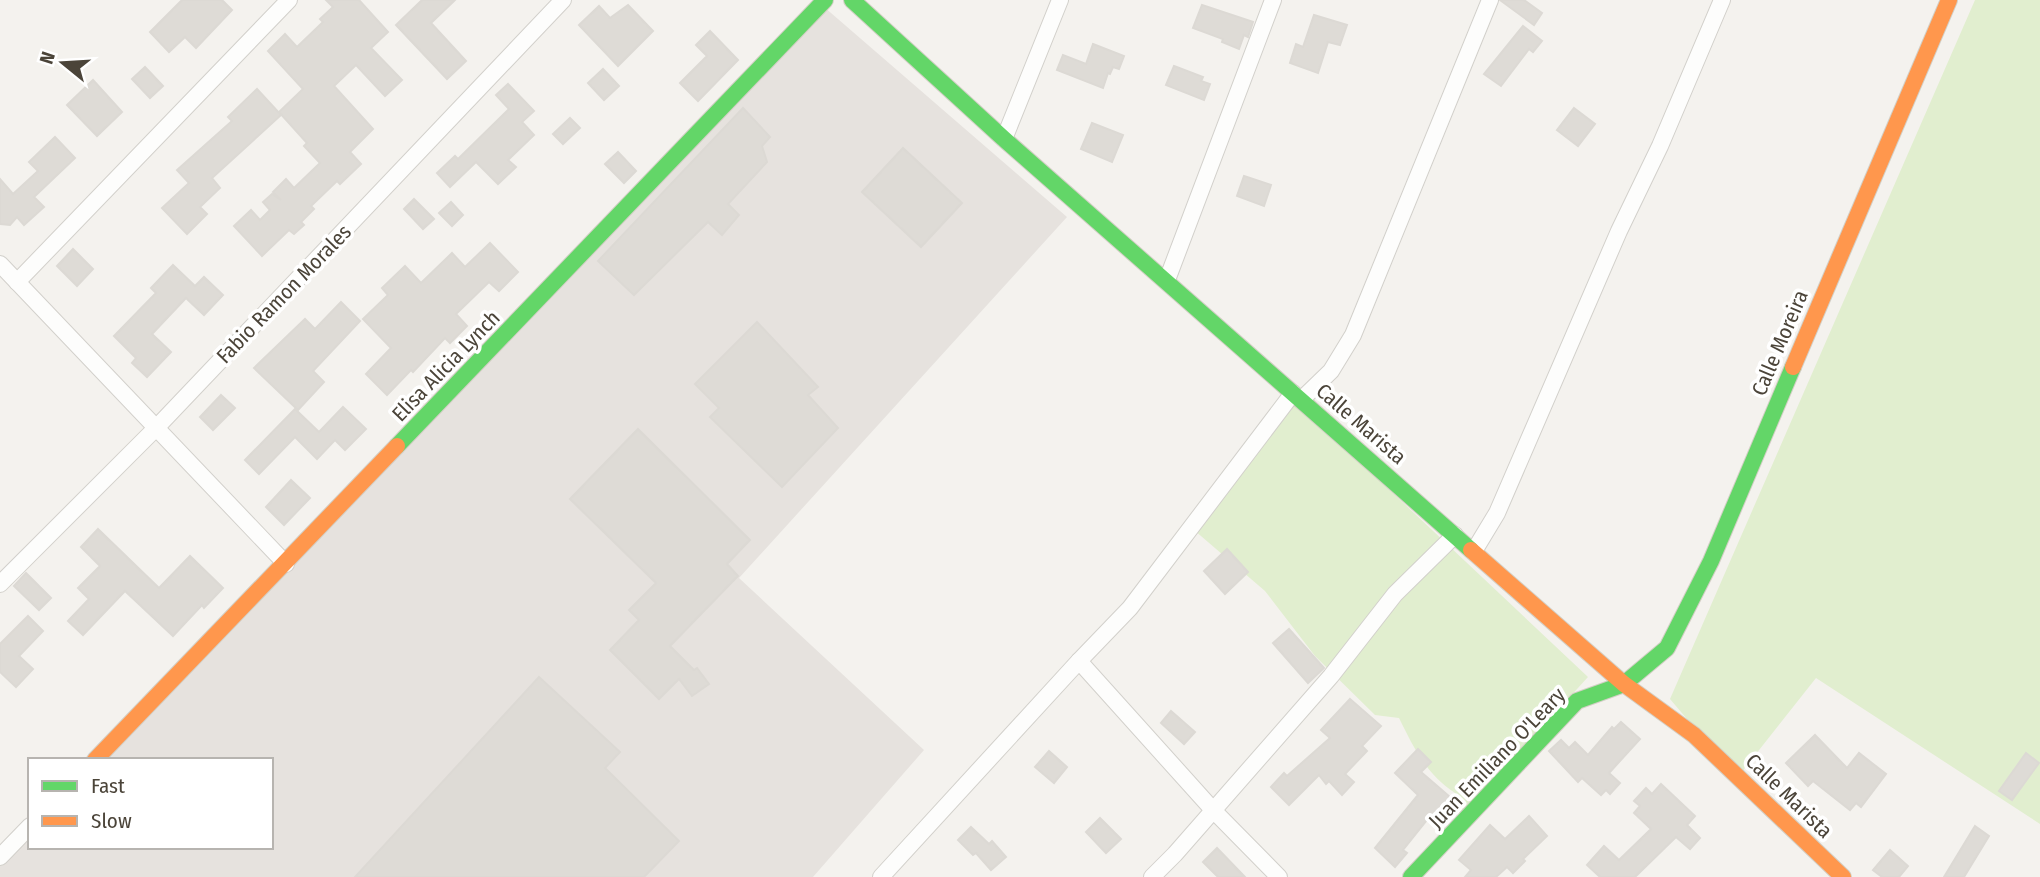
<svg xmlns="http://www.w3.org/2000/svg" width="2040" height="877" viewBox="0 0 2040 877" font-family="'Fira Sans Condensed',sans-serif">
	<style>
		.industrial { fill: #e6e2de }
		.green { fill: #e1eecf }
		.building { fill: #dedbd6; stroke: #dcd9d4; stroke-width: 2 }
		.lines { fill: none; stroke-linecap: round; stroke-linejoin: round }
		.street-casing { stroke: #d2d0cb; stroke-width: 18 }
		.fast-casing { stroke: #d3cfc5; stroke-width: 18 }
		.slow-casing { stroke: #d3cfc5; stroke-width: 18 }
		.street { stroke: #fdfdfc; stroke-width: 16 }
		.fast { stroke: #63d668; stroke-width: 16 }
		.slow { stroke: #ff974d; stroke-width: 16 }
		.labels { text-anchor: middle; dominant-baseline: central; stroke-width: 7; stroke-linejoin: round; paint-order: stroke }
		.street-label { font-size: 21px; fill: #4b4439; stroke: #fff }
	</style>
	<rect width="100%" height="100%" fill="#f4f2ee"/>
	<path class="industrial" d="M816 0 1067 217 739 578 924 750 813 877H0V865L30 834V847H271V760H99Z"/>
	<g class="green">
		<path d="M1975 0H2040V824L1816 678 1737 778 1670 699Z"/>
		<path d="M1292 398 1588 677 1459 818 1455 793C1426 774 1414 748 1399 718L1375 715 1315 656 1265 591 1187 524Z"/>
	</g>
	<g class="building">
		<path d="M182 0H222L232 10 196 48 185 37 169 52 150 32Z"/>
		<path d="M326 0H359L388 32 371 48 402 80 385 96 356 65 334 86 373 129 350 152 361 164 340 184 337 181 311 206 314 209 301 222 304 225 294 234 289 230 262 256 234 226 251 210 260 220 270 210 263 202 272 194 281 200 273 192 286 179 294 188 320 163 304 146 307 143 279 112 303 89 268 51 285 34 297 47 323 22 320 19 333 7Z"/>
		<path d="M422 0H455L431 23 466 61 447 79 396 25Z"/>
		<path d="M1500 0H1524L1542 13 1534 25Z"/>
		<path d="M628 5 653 31 618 66 579 25 599 6 610 18Z"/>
		<path d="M1202 5 1253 22 1248 37 1244 35 1239 49 1222 42 1223 39 1193 28Z"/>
		<path d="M1314 15 1347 25 1340 45 1328 42 1318 73 1290 63 1296 44 1303 47Z"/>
		<path d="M1523 26 1542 41 1533 52 1529 49 1501 86 1484 74Z"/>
		<path d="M710 31 738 60 698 101 680 83 707 56 696 45Z"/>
		<path d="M1093 44 1124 56 1119 69 1113 67 1110 74 1108 73 1103 88 1057 70 1063 55 1086 64Z"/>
		<path d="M1174 66 1203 77 1201 81 1210 84 1204 100 1166 85Z"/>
		<path d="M145 67 163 86 150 98 132 79Z"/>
		<path d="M603 69 619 86 604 100 588 83Z"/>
		<path d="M93 80 122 112 97 136 67 105Z"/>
		<path d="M508 84 534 111 522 122 534 135 508 160 516 167 498 184 476 162 450 187 437 173 455 156 458 159 509 109 496 95Z"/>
		<path d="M257 89 281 115 212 178 220 188 200 207 207 214 187 234 162 208 189 183 177 170 232 121 228 117Z"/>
		<path d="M743 108 770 137 762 146 767 162 728 204 739 215 722 235 708 222 634 295 598 261Z"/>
		<path d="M1574 108 1595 124 1578 146 1557 130Z"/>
		<path d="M570 118 580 128 563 144 553 134Z"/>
		<path d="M1092 123 1123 135 1112 162 1081 149Z"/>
		<path d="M55 137 75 158 34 197 44 207 24 225 17 217 10 225 0 224V179L13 194 38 171 29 162Z"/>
		<path d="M903 148 962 203 921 247 862 192Z"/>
		<path d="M618 152 636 171 624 183 605 164Z"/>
		<path d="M1244 176 1271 185 1264 206 1237 196Z"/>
		<path d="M414 199 434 219 423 229 404 209Z"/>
		<path d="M451 202 463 215 452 226 439 213Z"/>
		<path d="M490 243 518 272 499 291 489 282 456 314 467 326 450 343 445 338 413 372 411 370 387 395 366 374 391 348 363 319 388 295 382 288 405 266 421 283 452 253 465 267Z"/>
		<path d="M73 249 93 269 77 286 57 266Z"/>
		<path d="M173 265 195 286 204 277 223 295 204 315 186 298 152 334 171 352 147 377 132 363 136 358 114 336 156 293 151 288Z"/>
		<path d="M341 302 360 321 313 371 324 382 298 410 254 368 305 319 315 329Z"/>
		<path d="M757 322 818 387 808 395 838 428 782 487 710 417 719 408 695 384Z"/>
		<path d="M221 395 235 408 213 430 200 417Z"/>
		<path d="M343 407 366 429 345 450 335 440 317 459 295 437 259 474 245 460 295 409 319 432Z"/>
		<path d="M638 429 750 540 727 564 738 576 670 646 694 670 697 668 709 684 692 696 679 679 659 699 610 650 639 620 629 610 656 583 570 499Z"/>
		<path d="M291 480 310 498 284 525 266 507Z"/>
		<path d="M98 529 159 588 190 556 223 588 204 608 202 605 173 636 125 591 83 635 68 621 89 599 78 588 100 566 81 547Z"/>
		<path d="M1227 549 1248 572 1225 594 1204 571Z"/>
		<path d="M26 573 51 598 39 610 14 586Z"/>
		<path d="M28 616 43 631 19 656 33 669 16 687 0 672V644Z"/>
		<path d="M1289 629 1324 668 1308 683 1273 643Z"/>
		<path d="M539 677 620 752 605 768 679 841 644 877H355Z"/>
		<path d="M1350 699 1381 726 1362 746 1367 751 1345 774 1354 782 1342 795 1329 781 1326 784 1319 775 1289 805 1271 787 1284 773 1287 776 1330 738 1321 730Z"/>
		<path d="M1171 711 1195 732 1184 744 1161 723Z"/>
		<path d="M1621 722 1640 739 1609 773 1620 783 1610 794 1606 790 1601 795 1582 778 1578 782 1549 751 1561 740 1569 748 1575 742 1588 755 1612 727 1614 729Z"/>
		<path d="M1815 735 1847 768 1859 753 1886 774 1861 807 1856 803 1850 810 1813 781 1808 786 1786 763Z"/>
		<path d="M1418 749 1431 762 1421 772 1457 803 1440 822 1431 815 1403 850 1407 853 1395 867 1375 848 1418 795 1395 773Z"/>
		<path d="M1049 751 1067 767 1054 783 1035 767Z"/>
		<path d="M2026 753 2039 763 2012 800 1999 791Z"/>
		<path d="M1661 784 1695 816 1687 825 1700 838 1690 849 1676 837 1635 877H1600L1587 865 1604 846 1619 860 1651 829 1634 813 1640 806 1634 801 1646 788 1652 794Z"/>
		<path d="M1529 816 1547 836 1523 859 1525 861 1513 873 1507 867 1496 877H1465L1471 870 1459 860 1490 825 1505 839Z"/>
		<path d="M1100 818 1121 839 1106 853 1086 832Z"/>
		<path d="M1975 826 1989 836 1964 877H1944Z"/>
		<path d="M971 827 989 844 992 841 1006 857 991 870 976 853 973 855 958 840Z"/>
		<path d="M1217 848 1245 877H1218L1203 862Z"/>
		<path d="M1890 850 1908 866 1899 877H1882L1873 870Z"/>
	</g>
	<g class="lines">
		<g class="street-casing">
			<g id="street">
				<path d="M1004 139 1060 0"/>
				<path d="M0 264 286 564"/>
				<path d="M1167 280 1273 0"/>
				<path d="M17 282 289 0"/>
				<path d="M1301 400 1331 371 1353 335 1490 0"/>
				<path d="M1474 551 1497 513 1619 231 1660 146 1722 0"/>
				<path d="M0 584 157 427 563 0"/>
				<path d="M1079 661 1213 810 1279 877"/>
				<path d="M0 857 30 826"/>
				<path d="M881 877 1079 661 1130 608 1293 393"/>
				<path d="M1152 877 1175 854 1331 676 1395 594 1455 535"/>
			</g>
		</g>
		<g class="fast-casing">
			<g id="fast">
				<path d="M852 0 1004 139 1471 550"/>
				<path d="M397 446 825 0"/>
				<path d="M1411 877 1577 701 1624 684 1667 648 1711 561 1793 367"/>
			</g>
		</g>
		<g class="slow-casing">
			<g id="slow">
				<path d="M1793 367 1949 0"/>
				<path d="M1471 550 1624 684 1694 735 1843 877"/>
				<path d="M95 760 397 446"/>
			</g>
		</g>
		<use href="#street" class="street"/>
		<use href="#fast" class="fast"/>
		<use href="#slow" class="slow"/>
	</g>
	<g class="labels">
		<g class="street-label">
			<text transform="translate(284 294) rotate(-46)">Fabio Ramon Morales</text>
			<text transform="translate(1780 343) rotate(-67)">Calle Moreira</text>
			<text transform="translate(446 366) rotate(-46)">Elisa Alicia Lynch</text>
			<text transform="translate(1361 424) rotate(41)">Calle Marista</text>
			<text transform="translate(1497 758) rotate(-46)">Juan Emiliano O'Leary</text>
			<text transform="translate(1789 796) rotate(44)">Calle Marista</text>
		</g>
	</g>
	<rect x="28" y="758" width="245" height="91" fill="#ffffff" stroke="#b7b4b0" stroke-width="2"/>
	<rect x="42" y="781" width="35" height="10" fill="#63d668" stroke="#b7b4b0" stroke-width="2"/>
	<text x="91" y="793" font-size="21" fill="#4b4439">Fast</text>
	<rect x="42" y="816" width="35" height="10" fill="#ff974d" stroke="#b7b4b0" stroke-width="2"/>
	<text x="91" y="828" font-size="21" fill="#4b4439">Slow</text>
	<g transform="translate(63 63) rotate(288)" stroke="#ffffff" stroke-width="5" paint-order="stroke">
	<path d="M0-5L12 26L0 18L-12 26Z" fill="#4b4439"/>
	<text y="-10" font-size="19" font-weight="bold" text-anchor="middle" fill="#4b4439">N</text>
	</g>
</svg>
